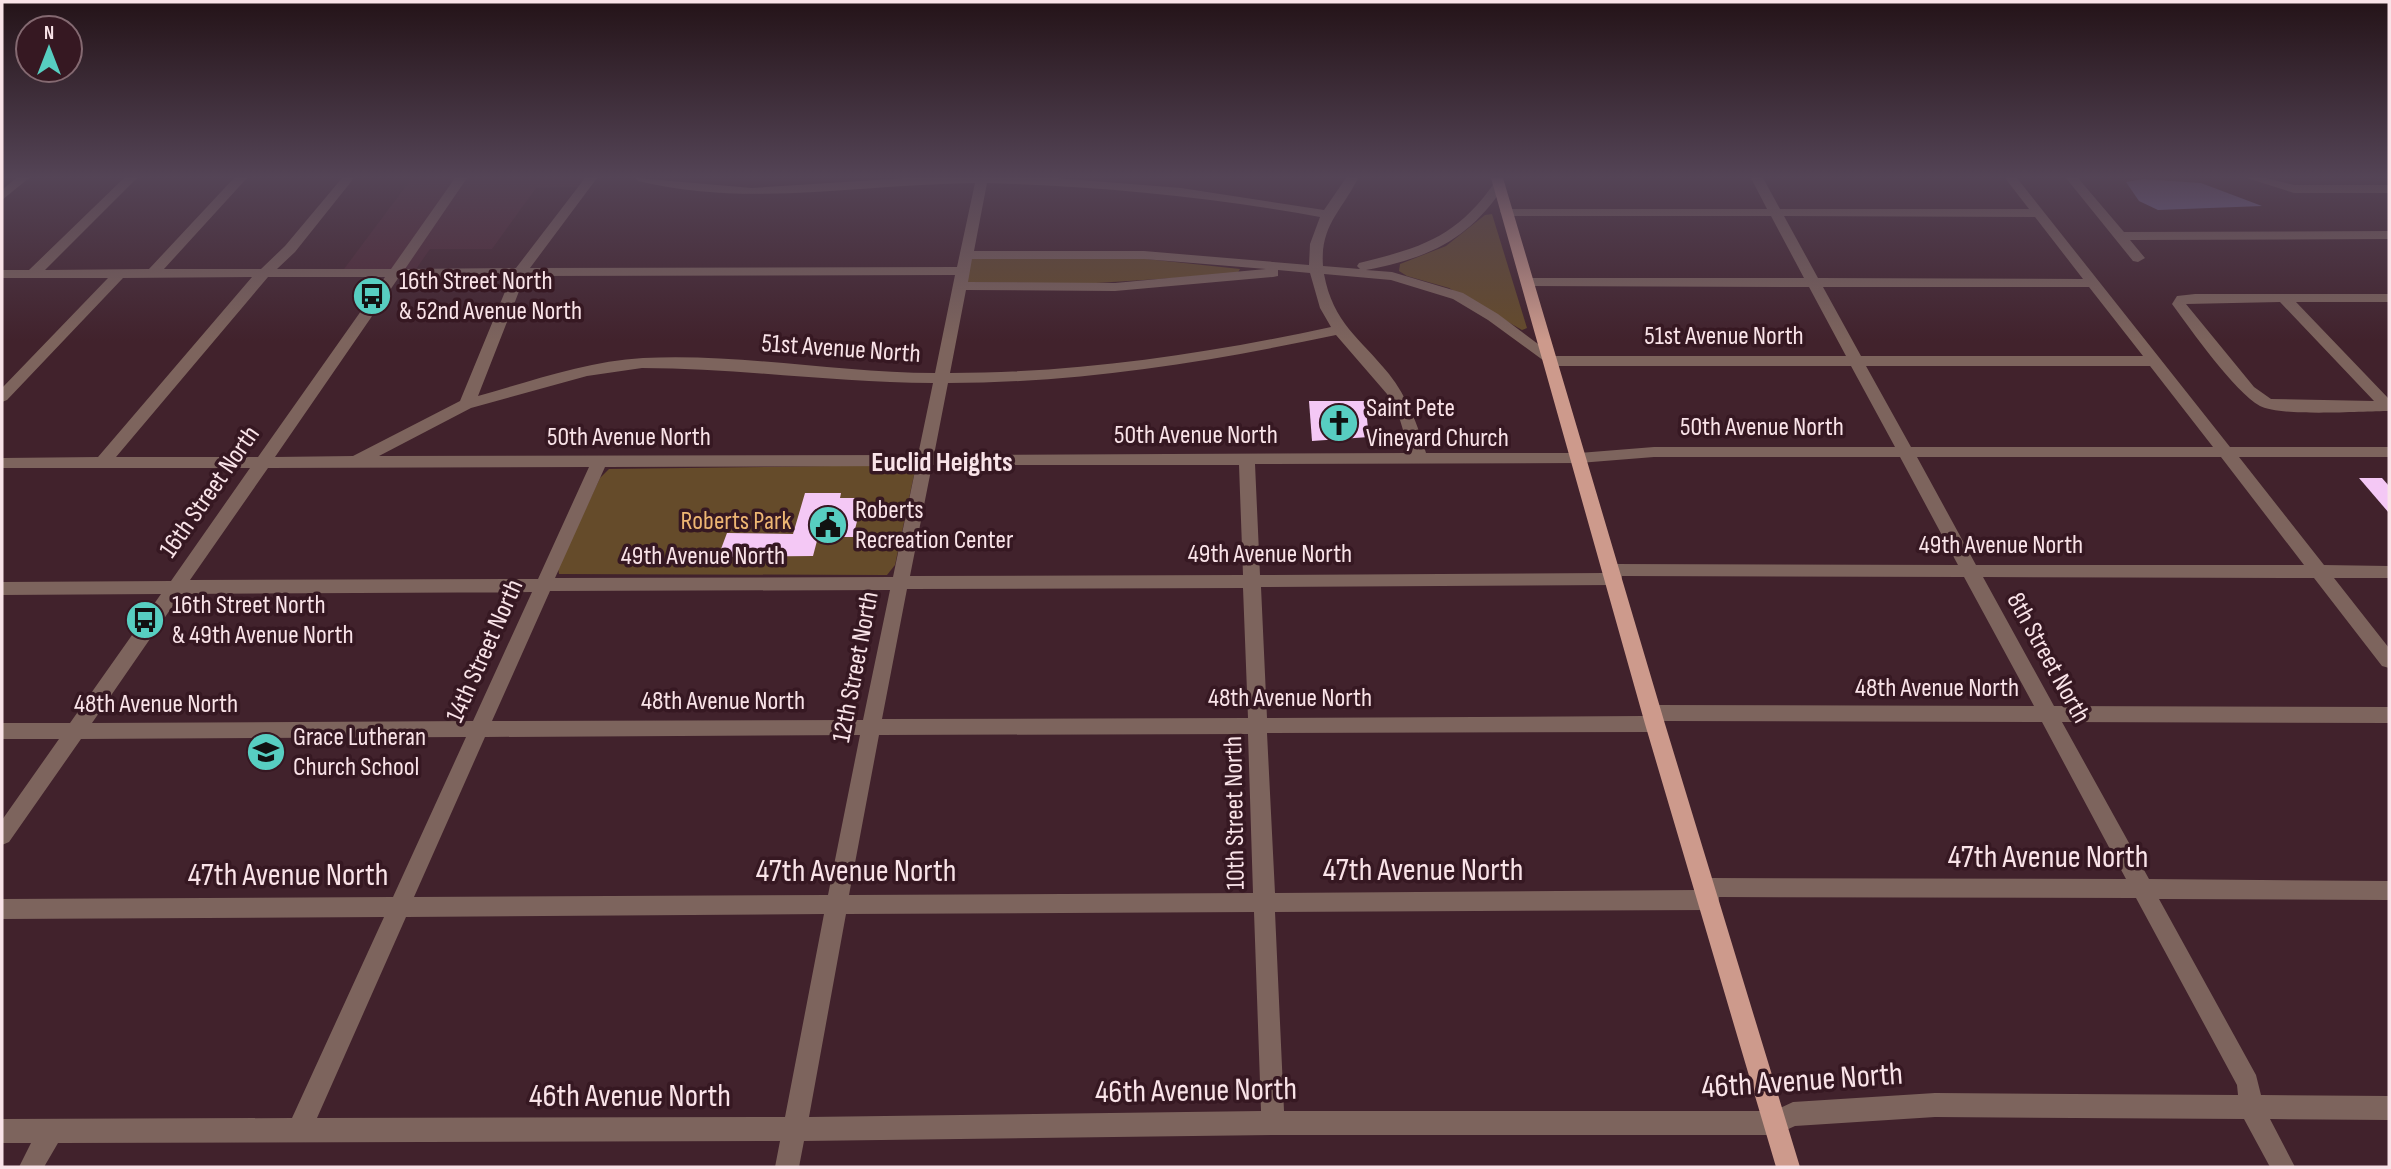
<svg xmlns="http://www.w3.org/2000/svg" width="2391" height="1169" viewBox="0 0 2391 1169" font-family="'Sofia Sans Condensed',sans-serif">
	<style>
		.built { fill: #4e2734 }
		.green { fill: #654b2a }
		.water { fill: #766ea0 }
		.building { fill: #f4c8f5 }
		.lines { fill: none; stroke-linecap: round; stroke-linejoin: round }
		.minor { fill: #7d645d; fill-rule: evenodd }
		.major { fill: #cd9a8c; fill-rule: evenodd }
		.labels { text-anchor: middle; dominant-baseline: central; stroke-width: 7; stroke-linejoin: round; paint-order: stroke }
		.poi-label { font-size: 26px; fill: #f9e3e8; stroke: #361822; text-anchor: start }
		.street-label { font-size: 26px; fill: #f9e3e8; stroke: #361822 }
		.park-label { font-size: 26px; fill: #eeb673; stroke: #361822 }
		.neighbourhood-label { font-size: 28px; font-weight: bold; fill: #f9e3e8; stroke: #361822 }
		.near-street-label { font-size: 32px; fill: #f9e3e8; stroke: #361822 }
	</style>
	<rect width="100%" height="100%" fill="#41222c"/>
	<g class="built">
		<path d="M412 178H457L392 269H344Z"/>
		<path d="M465 178H587L580 187 536 188 492 249H430L416 269H402Z"/>
	</g>
	<g class="green">
		<path d="M1492 214 1527 328 1522 330 1449 288 1407 276 1399 271 1400 264 1446 246 1485 215Z"/>
		<path d="M1128 257 1240 269 1237 274 1081 284 967 282 970 261 973 258Z"/>
		<path d="M903 465 915 470 914 475 895 565 887 575 559 574 558 568 600 478 609 469Z"/>
	</g>
	<path class="water" d="M2143 179 2201 183 2262 206 2158 210 2139 201 2126 182Z"/>
	<g class="building">
		<path d="M1309 401H1365L1369 437 1312 441Z"/>
		<path d="M2359 478H2382L2389 486V513Z"/>
		<path d="M805 493H841L840 498H863L853 537H818L813 556 718 557 727 533 793 534Z"/>
	</g>
	<g class="lines">
		<g class="minor">
			<path d="M16 178H29L2 200V190Z"/>
			<path d="M124 178H137L45 270 149 269 234 178H247L164 269H261L285 246 342 178H354L295 252 277 269H391L455 178H467L405 269 516 268 585 178H597L530 268 957 267 975 183C861 184 749 208 638 181L636 178 752 188 908 178H1055L1181 188 1324 210 1346 178H1358C1342 211 1320 225 1323 266L1360 269 1357 266 1359 263C1421 248 1457 237 1495 182L1499 181 1505 185C1469 240 1429 258 1366 270L1392 272 1463 293 1498 314 1554 356H1846L1809 287 1528 286 1521 282 1528 278H1804L1771 216H1507L1500 212 1502 209H1767L1751 178H1763L1780 209H2029L2005 178H2017L2230 447H2389V457H2239L2324 565 2389 566V578H2334L2389 648V668L2382 666 2314 578 1983 577 2054 706 2389 707V723L2062 722 2149 879 2389 881V900L2159 899 2256 1075 2261 1095 2389 1096V1120L2270 1119 2295 1167H2270L2244 1119 1935 1117 1795 1126 1775 1135H1273L804 1141 799 1167H775L780 1141 58 1143 44 1167H19L31 1143H2V1119L292 1118 384 917 2 919V899L393 897 466 737 81 739 9 842 2 845V820L59 739H2V723H70L161 594 2 595V582L171 581 250 468H2V458L98 457 252 277 123 278 7 400 2 402V388L108 278H2V270H29ZM987 183C1099 186 1210 197 1320 217L1310 244 1309 265 1144 251H974ZM1784 216 2035 217 2083 279 1818 278ZM972 259H1144L1266 269 1115 283 968 282ZM1278 270 1310 273 1320 308 1331 327C1206 354 1078 373 950 373L966 290 1115 291 1273 277 1278 276ZM1324 274 1391 280 1453 299 1488 320 1551 366H1851L1895 447H1654L1579 453H1426C1418 425 1407 397 1389 374 1360 338 1333 323 1324 274ZM955 275 935 373C838 373 740 353 643 358 587 361 532 381 478 396L525 276ZM268 277H385L258 457H116ZM399 277H511L460 401 353 456 275 457ZM1823 287H2089L2143 356H1861ZM1336 335 1387 394 1400 420 1410 453 934 455 948 383C1078 383 1209 362 1336 335ZM1866 366H2150L2213 447H1911ZM642 368C739 368 836 383 933 383L918 455 379 456 471 408 587 376ZM1654 457H1900L1958 565 1612 564 1606 565 1605 573 1260 575 1255 464 1579 463ZM1917 457H2221L2304 565H1976ZM932 465H1239L1243 575 910 576ZM916 466 893 577 555 578 605 467ZM589 467 538 579 190 580 268 468ZM1622 576 1964 577 2034 706 1652 705 1645 708 1644 716 1267 718 1261 587 1615 585 1621 584ZM1243 588 1248 718 882 719 907 589ZM890 590 863 720 492 721 550 591ZM532 592 473 721 92 723 181 594ZM1663 721 2042 722 2126 879 1706 878 1699 880 1697 890 1275 893 1267 733 1655 732 1662 730ZM1248 734 1253 893 849 895 879 735ZM860 735 828 895 414 897 485 737ZM1719 897 2136 898 2237 1085 2238 1095 1935 1093 1793 1102 1774 1111H1284L1275 912 1710 910 1718 907ZM1254 912 1261 1111 809 1117 846 914ZM824 914 785 1117 317 1118 406 917Z"/>
			<path d="M2066 178H2078L2124 232 2389 231V239L2130 240 2145 258 2138 262 2133 261Z"/>
			<path d="M2247 178H2266L2294 185H2389V193H2294Z"/>
			<path d="M2195 294H2389V302H2296L2389 399V411C2362 411 2281 417 2260 406 2234 391 2191 330 2172 304L2177 296ZM2280 302 2374 401 2271 399 2254 387 2186 304Z"/>
		</g>
		<path class="major" d="M1491 178H1503L1665 724 1800 1167H1776L1645 724Z"/>
	</g>
	<linearGradient id="sky" x2="0" y2="1"><stop stop-color="#241318"/><stop offset="0.52" stop-color="#544456"/><stop offset="1" stop-color="#544456" stop-opacity="0"/></linearGradient>
	<rect width="2391" height="341" fill="url(#sky)"/>
	<defs>
		<g id="bus-disc" transform="scale(2.0125)"><circle r="9.5" fill="#57cec1" stroke="#361822"/><path d="M-5-6H5V4H4V6H2V4H-2V6H-4V4H-5ZM-3.5-4V0h7V-4ZM-3.5 1.2v1.5H-2V1.2ZM2 1.2v1.5H3.5V1.2Z" fill="#111"/></g>
		<g id="church-disc" transform="scale(2.0125)"><circle r="9.5" fill="#57cec1" stroke="#361822"/><path d="M-1.2-6h2.4v3.5h3.3v2.4h-3.3V6h-2.4V-.1h-3.3v-2.4h3.3Z" fill="#111"/></g>
		<g id="civic-disc" transform="scale(2.0125)"><circle r="9.5" fill="#57cec1" stroke="#361822"/><path d="M-.6-6.5H3V-4.5H.6V-3L4-1V1h2V6H-6V1h2V-1L-.6-3ZM-1.2 2.5V6h2.4V2.5Z" fill="#111"/></g>
		<g id="school-disc" transform="scale(2.0125)"><circle r="9.5" fill="#57cec1" stroke="#361822"/><path d="M0-5L7-2L0 1L-7-2ZM-4 1L0 2.5L4 1V4Q0 6-4 4Z" fill="#111"/></g>
	</defs>
	<g fill-rule="evenodd">
		<use href="#bus-disc" x="372" y="296"/>
		<use href="#church-disc" x="1339" y="423"/>
		<use href="#civic-disc" x="828" y="525"/>
		<use href="#bus-disc" x="145" y="620"/>
		<use href="#school-disc" x="266" y="752"/>
	</g>
	<g class="labels">
		<g class="poi-label">
			<text x="399" y="281">16th Street North<tspan x="399" dy="30">&amp; 52nd Avenue North</tspan></text>
			<text x="1366" y="408">Saint Pete<tspan x="1366" dy="30">Vineyard Church</tspan></text>
			<text x="855" y="510">Roberts<tspan x="855" dy="30">Recreation Center</tspan></text>
			<text x="172" y="605">16th Street North<tspan x="172" dy="30">&amp; 49th Avenue North</tspan></text>
			<text x="293" y="737">Grace Lutheran<tspan x="293" dy="30">Church School</tspan></text>
		</g>
		<g class="street-label">
			<text x="1724" y="336">51st Avenue North</text>
			<text transform="translate(841 349) rotate(4)">51st Avenue North</text>
			<text x="1762" y="427">50th Avenue North</text>
			<text x="1196" y="435">50th Avenue North</text>
			<text x="629" y="437">50th Avenue North</text>
			<text transform="translate(210 492) rotate(-55)">16th Street North</text>
			<text x="2001" y="545">49th Avenue North</text>
			<text x="1270" y="554">49th Avenue North</text>
			<text x="703" y="556">49th Avenue North</text>
			<text transform="translate(485 651) rotate(-66)">14th Street North</text>
			<text transform="translate(2048 658) rotate(61)">8th Street North</text>
			<text transform="translate(856 667) rotate(-79)">12th Street North</text>
			<text x="1937" y="688">48th Avenue North</text>
			<text x="1290" y="698">48th Avenue North</text>
			<text x="723" y="701">48th Avenue North</text>
			<text x="156" y="704">48th Avenue North</text>
			<text transform="translate(1235 813) rotate(-91)">10th Street North</text>
		</g>
		<g class="park-label">
			<text x="736" y="521">Roberts Park</text>
		</g>
		<g class="neighbourhood-label">
			<text x="942" y="462">Euclid Heights</text>
		</g>
		<g class="near-street-label">
			<text x="2048" y="857">47th Avenue North</text>
			<text x="1423" y="870">47th Avenue North</text>
			<text x="856" y="871">47th Avenue North</text>
			<text x="288" y="875">47th Avenue North</text>
			<text transform="translate(1802 1081) rotate(-4)">46th Avenue North</text>
			<text transform="translate(1196 1091) rotate(-1)">46th Avenue North</text>
			<text x="630" y="1096">46th Avenue North</text>
		</g>
	</g>
	<rect width="2391" height="1169" fill="none" stroke="#f9e3e8" stroke-width="7"/>
	<g transform="translate(49 49)"><circle r="33" fill="#361822" stroke="#846971" stroke-width="2"/>
	<path d="M0-5L12 26L0 18L-12 26Z" fill="#57cec1"/>
	<text y="-10" font-size="19" font-weight="bold" text-anchor="middle" fill="#f9e3e8">N</text>
	</g>
</svg>
